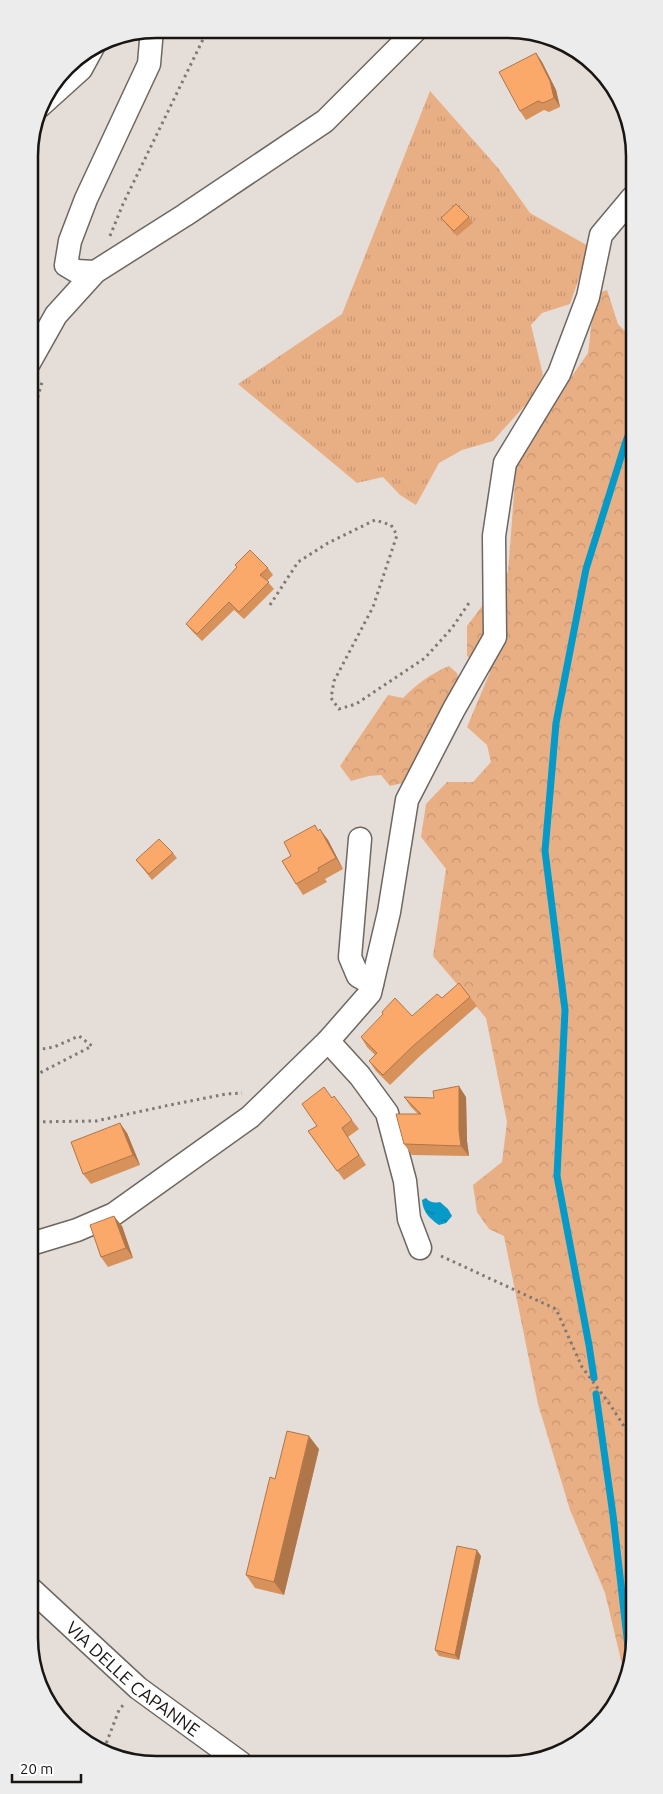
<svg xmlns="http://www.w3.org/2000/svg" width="663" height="1794" viewBox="0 0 663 1794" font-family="Ubuntu,sans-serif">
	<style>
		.grass { fill: url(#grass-tufts) }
		.forest { fill: url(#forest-crowns) }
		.water { fill: url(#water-ripples) }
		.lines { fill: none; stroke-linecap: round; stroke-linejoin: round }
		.stream { stroke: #059ac8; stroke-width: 7 }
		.minor-casing { stroke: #6d6661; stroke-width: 25 }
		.path { stroke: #7e7975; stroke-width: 3; stroke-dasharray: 2.5 4; stroke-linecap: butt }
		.minor { stroke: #fff; stroke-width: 22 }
		.wall { fill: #d7915b }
		.shaded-wall { fill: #af764a }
		.building { fill: #faa96a; stroke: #af764a }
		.labels { text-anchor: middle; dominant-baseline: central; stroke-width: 4.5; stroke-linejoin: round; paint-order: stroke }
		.street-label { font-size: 18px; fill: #181513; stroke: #fff }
		.rim { fill: none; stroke: #181513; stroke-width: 2.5 }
	</style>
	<defs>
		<pattern id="grass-tufts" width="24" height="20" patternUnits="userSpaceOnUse" patternTransform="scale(1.25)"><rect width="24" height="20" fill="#e9af84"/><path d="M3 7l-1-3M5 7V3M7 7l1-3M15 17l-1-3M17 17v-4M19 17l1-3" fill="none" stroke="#c79671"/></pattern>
		<pattern id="forest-crowns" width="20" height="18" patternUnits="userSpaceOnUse" patternTransform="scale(1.25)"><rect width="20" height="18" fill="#e9af84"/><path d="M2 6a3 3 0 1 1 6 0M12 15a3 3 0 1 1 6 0" fill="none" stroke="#c79671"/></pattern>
		<pattern id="water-ripples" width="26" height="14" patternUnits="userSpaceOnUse" patternTransform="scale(1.25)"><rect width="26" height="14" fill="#059ac8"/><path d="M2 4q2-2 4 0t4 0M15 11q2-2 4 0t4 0" fill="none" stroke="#057ca1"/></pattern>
	</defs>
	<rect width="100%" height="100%" fill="#e5ddd7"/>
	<path class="grass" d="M430 91 498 168 530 213 590 247 570 304 542 313 531 325 543 375 529 401 493 441 462 450 439 463 416 505 400 495 383 477 357 483 238 384 342 314Z"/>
	<g class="forest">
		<path d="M607 290 618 324 632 338 634 1647 626 1681 605 1593 570 1510 538 1404 504 1236 489 1229 477 1212 473 1185 502 1162 507 1122 486 1018 433 956 446 869 421 837 426 804 447 782H473L491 762 487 745 467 727 490 672 467 656V626L508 572 517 455 588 353 595 294Z"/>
		<path d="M449 666 457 673 465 703 407 782 390 786 381 775 369 776 351 781 340 766 388 695 403 698C417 684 430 674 449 666Z"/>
	</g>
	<path class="water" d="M426 1198C430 1203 435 1203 440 1202L448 1209 452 1216 446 1223 439 1225C429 1218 423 1212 422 1200Z"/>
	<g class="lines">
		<g class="stream">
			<path d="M594 1378 589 1345 557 1176 565 1010 545 851 556 723 586 569 626 441 632 426"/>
			<path d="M596 1394 613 1515 630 1664"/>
		</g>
		<g class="minor-casing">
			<g id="minor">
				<path d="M40 106 81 69 93 47"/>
				<path d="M95 272 76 271 66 265 70 241 86 199 149 64 152 29"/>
				<path d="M29 363 56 315 95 272 185 215 325 121 416 30"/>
				<path d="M360 839 350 957 358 976 372 984"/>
				<path d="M328 1041 360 1076 387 1113 405 1181 409 1219 420 1248"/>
				<path d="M31 1244 77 1230 114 1214 250 1117 328 1041 370 993 389 912 407 800 454 709 495 637 494 536 505 463 559 374 588 297 601 235 632 198"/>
				<path id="s1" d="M31 1589 138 1688 241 1763"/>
			</g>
		</g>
		<g class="path">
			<path d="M597 66 595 68 600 71"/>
			<path d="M110 236 123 204 208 29"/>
			<path d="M29 429 42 382"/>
			<path d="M270 605 298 562 328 543 375 520 391 525 397 535 373 607 334 681 331 698 339 709 356 704 425 658 452 628 471 600"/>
			<path d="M30 1051 54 1047 79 1036 92 1046 30 1078"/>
			<path d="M30 1122 96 1121 170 1105 226 1094 242 1093"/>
			<path d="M441 1256 556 1309 582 1367 611 1406 634 1442"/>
			<path d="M104 1749 119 1710 124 1704"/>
		</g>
		<use href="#minor" class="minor"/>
	</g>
	<g class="wall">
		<path d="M536 53 542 62 556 90 560 107 549 112 544 110 526 120 520 111Z"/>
		<path d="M469 217 473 223 457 236 445 223 441 218Z"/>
		<path d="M268 568 273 575 267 581 274 589 244 619 234 610 202 641 192 631 186 624Z"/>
		<path d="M319 830 328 840 343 869 325 879 327 882 303 895 296 884 291 856Z"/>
		<path d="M173 853 177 858 152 880 136 860Z"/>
		<path d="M470 997 477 1006 420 1056 390 1085 376 1071 369 1061 375 1055 367 1047 361 1037 412 1016 442 998Z"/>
		<path d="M404 1097 434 1098 466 1097 467 1141 469 1156 412 1155 404 1144 418 1114 411 1107Z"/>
		<path d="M332 1098 352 1120 359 1129 348 1137 366 1165 344 1180 308 1131 317 1126Z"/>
		<path d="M127 1133 140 1165 91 1184 83 1174Z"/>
		<path d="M122 1226 133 1258 108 1267 101 1257Z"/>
		<path d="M319 1449 284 1595 255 1588 246 1575 275 1479Z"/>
		<path d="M481 1556 459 1660 439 1656 435 1650Z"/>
	</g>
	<g class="shaded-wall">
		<path d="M536 53 542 62 556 90 560 107 554 98Z"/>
		<path d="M320 829 328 840 343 869 336 858Z"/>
		<path d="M459 1086 466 1097 467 1141 469 1156 461 1146 459 1131Z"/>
		<path d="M120 1123 127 1133 140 1165 133 1155Z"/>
		<path d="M114 1216 122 1226 133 1258 126 1248Z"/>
		<path d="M309 1436 319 1449 284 1595 274 1582Z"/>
		<path d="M477 1550 481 1556 459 1660 455 1655Z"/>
	</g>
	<g class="building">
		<path d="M536 53 550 81 554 98 543 103 538 101 520 111 499 72Z"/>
		<path d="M456 204 469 217 454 231 441 218Z"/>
		<path d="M250 550 268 568 260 575 269 582 239 612 229 602 197 634 186 624 237 567 235 565Z"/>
		<path d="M315 825 318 831 320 829 336 858 318 868 319 871 296 884 282 861 291 856 284 842Z"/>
		<path d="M159 839 173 853 149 874 136 860Z"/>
		<path d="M459 983 470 997 413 1046 383 1075 369 1061 377 1053 361 1037 383 1014 382 1012 395 998 412 1016 437 994 442 998Z"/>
		<path d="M459 1086V1131L461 1146 404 1144 396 1114H421L404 1097 434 1098 433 1091Z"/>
		<path d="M324 1087 332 1098 334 1096 352 1120 342 1128 359 1155 337 1171 308 1131 317 1126 302 1104Z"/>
		<path d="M120 1123 133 1155 83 1174 71 1142Z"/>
		<path d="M114 1216 126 1248 101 1257 90 1225Z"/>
		<path d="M287 1431 309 1436 274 1582 246 1575 270 1477 275 1479Z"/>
		<path d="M457 1546 477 1550 455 1655 435 1650Z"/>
	</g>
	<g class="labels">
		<g class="street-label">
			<text stroke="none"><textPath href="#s1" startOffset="136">VIA DELLE CAPANNE</textPath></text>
		</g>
	</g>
	<path d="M0 0H663V1794H0ZM156 38H508A118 118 0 0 1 626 156V1638A118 118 0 0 1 508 1756H156A118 118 0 0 1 38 1638V156A118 118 0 0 1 156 38Z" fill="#edecec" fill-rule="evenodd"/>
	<path class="rim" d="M156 38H508A118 118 0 0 1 626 156V1638A118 118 0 0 1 508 1756H156A118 118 0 0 1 38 1638V156A118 118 0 0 1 156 38Z"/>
	<path d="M12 1774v8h69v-8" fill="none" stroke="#181513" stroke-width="2.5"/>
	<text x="20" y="1774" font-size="15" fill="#181513" stroke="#ffffff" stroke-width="4" paint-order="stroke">20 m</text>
</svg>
